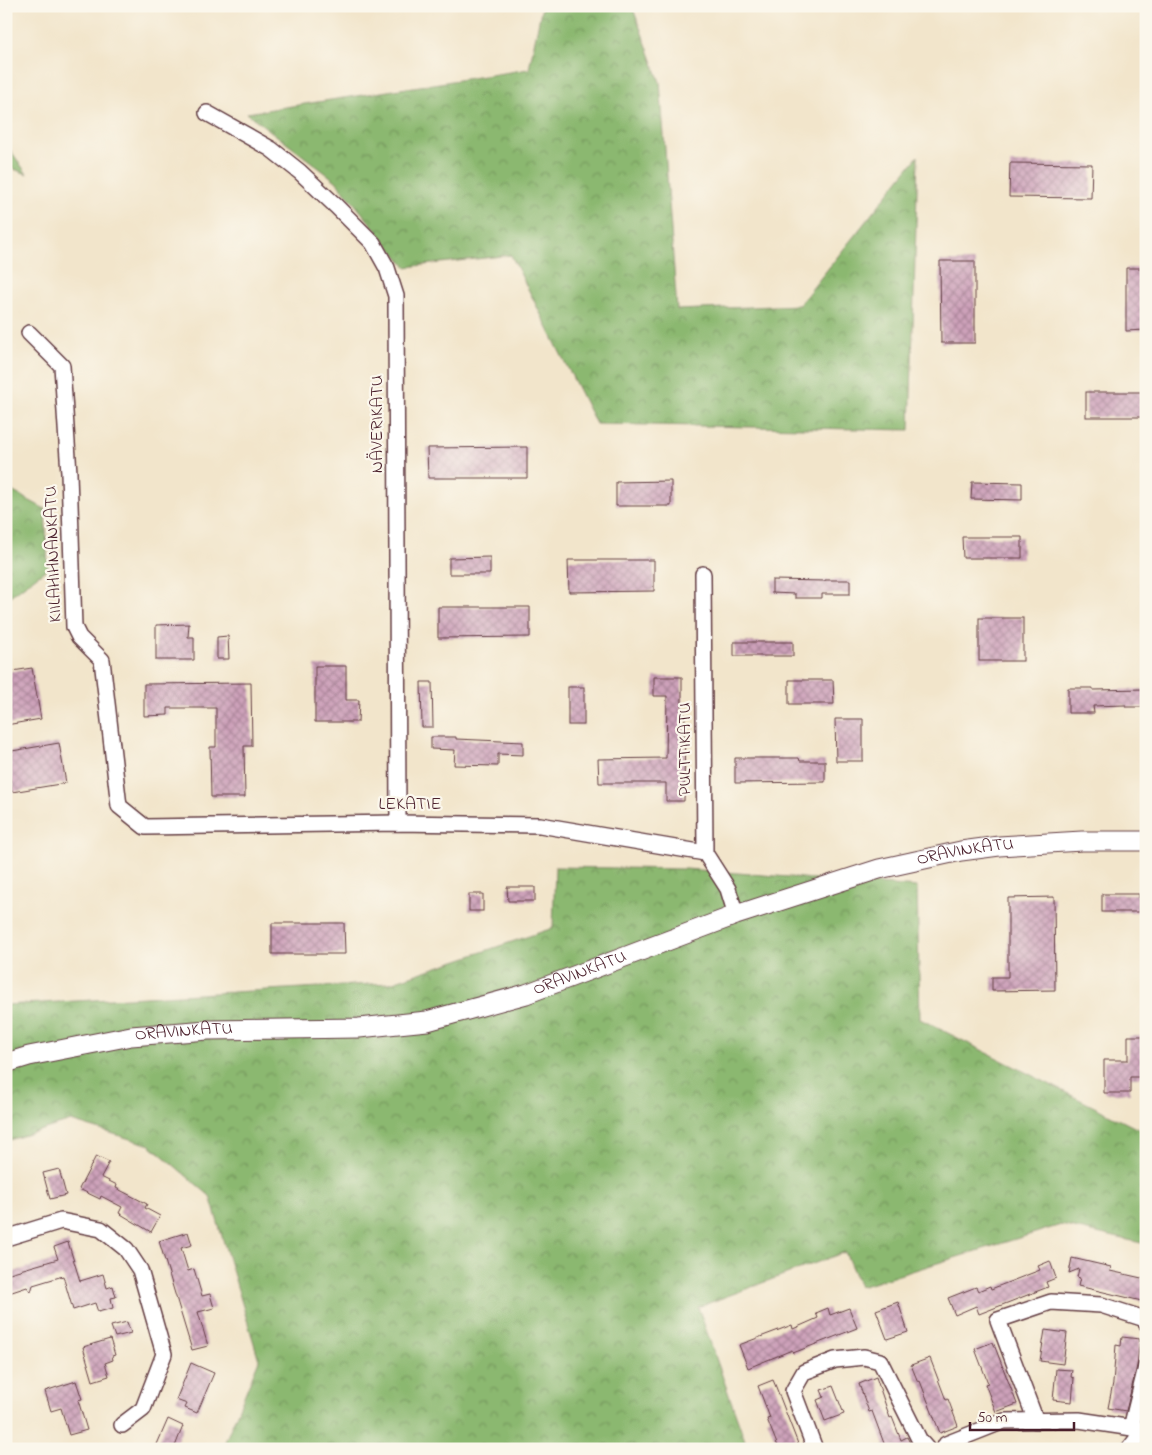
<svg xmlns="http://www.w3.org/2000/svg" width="1152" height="1455" viewBox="0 0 1152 1455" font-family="'Indie Flower',sans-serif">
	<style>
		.forest { fill: url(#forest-crowns); stroke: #6a6c4e }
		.building { fill: url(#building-cross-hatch) }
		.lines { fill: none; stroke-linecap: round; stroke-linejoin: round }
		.minor-casing { stroke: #633d43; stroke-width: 18 }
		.tertiary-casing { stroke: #633d43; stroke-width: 21 }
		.minor { stroke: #fff; stroke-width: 15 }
		.tertiary { stroke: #fff; stroke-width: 19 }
		.labels { text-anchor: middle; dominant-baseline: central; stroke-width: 4.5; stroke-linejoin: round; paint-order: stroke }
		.street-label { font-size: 18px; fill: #4a1f2b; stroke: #fbf7ec }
	</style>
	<defs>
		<pattern id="forest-crowns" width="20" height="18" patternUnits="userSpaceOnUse" patternTransform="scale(1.25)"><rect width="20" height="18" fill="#8bb870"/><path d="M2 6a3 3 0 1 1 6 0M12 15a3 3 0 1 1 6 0" fill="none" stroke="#74955c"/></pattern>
		<pattern id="building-cross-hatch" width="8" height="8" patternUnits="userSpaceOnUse" patternTransform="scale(1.25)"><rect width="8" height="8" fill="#cda1ba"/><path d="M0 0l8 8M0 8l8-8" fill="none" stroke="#a88397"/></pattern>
	</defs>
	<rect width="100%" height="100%" fill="#fbf7ec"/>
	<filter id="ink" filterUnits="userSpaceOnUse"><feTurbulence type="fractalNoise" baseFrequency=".02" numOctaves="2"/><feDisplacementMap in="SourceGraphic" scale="10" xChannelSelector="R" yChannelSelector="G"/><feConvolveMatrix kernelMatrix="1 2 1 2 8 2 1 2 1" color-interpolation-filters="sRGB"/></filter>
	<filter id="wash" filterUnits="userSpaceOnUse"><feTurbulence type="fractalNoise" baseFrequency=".0096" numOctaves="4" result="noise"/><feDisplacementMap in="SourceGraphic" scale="20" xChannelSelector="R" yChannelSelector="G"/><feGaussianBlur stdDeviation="1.12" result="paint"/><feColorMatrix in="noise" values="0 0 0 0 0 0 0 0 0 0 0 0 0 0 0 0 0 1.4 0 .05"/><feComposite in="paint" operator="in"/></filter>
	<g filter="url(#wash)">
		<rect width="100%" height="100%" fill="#f2e5cb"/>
		<g class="forest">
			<path d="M542 6H632L660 82 677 310 799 305 918 156 910 430 596 424 511 255 406 267 336 181 247 113 529 69Z"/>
			<path d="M6 144 27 174 6 166Z"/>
			<path d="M6 488 45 509 48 568 6 599Z"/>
			<path d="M555 867 686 869 917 887 920 1019 1146 1133V1244L1061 1225 860 1287 845 1252 698 1307 748 1449H222L259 1360 210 1196 150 1145 71 1121 6 1141V1005L390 983 553 928Z"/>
		</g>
		<g id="blocks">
			<g class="building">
				<path d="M1010 163 1092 164 1091 198 1009 197Z"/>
				<path d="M940 261H975V343H941Z"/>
				<path d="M1126 268H1146V330L1126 331Z"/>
				<rect x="1086" y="392" width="60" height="25"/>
				<path d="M527 447V478H428L427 448Z"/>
				<path d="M671 481V506H616V482Z"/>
				<path d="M972 482 1022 483V500L971 499Z"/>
				<path d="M962 537H1022V558H963Z"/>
				<path d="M490 557V574H449V558Z"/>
				<path d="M568 560H654V591L569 592Z"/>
				<path d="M772 580 825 581V580H850V594H822V598H795V594L772 593Z"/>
				<path d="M438 607H530V637L438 638Z"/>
				<rect x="979" y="618" width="44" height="43"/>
				<path d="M189 624 188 637H194V660H156V625Z"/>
				<path d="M228 636 229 659H217V637Z"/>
				<rect x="734" y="642" width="59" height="14"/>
				<path d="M315 666H346V700H359L358 722H315Z"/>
				<path d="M32 668 41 719 6 725V672Z"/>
				<path d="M654 677H682V714H685L684 801H666V783H599L598 759 666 758 667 696H654Z"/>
				<path d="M789 680H833L834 704H789Z"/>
				<path d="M421 682H432L433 727H422Z"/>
				<path d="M251 683 252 746H244L245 797H211L210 747H216V708H168V715L144 716V684Z"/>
				<rect x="568" y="687" width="16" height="38"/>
				<path d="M1068 688H1093V690L1146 689V707H1125V705L1093 706 1094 713H1068Z"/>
				<path d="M835 719H863V761H836Z"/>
				<path d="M431 737H456V739L523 742V755L498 754V766L454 765 455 750 431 749Z"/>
				<path d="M59 743 66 783 12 792 6 752Z"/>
				<path d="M735 758H799L800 761H825V782L735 783Z"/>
				<path d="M507 887H535V901H508Z"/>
				<rect x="469" y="894" width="14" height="17"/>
				<rect x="1102" y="894" width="37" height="18"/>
				<path d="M1054 897 1055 990 992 991V977H1008V898Z"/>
				<path d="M272 923H344L345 954H272Z"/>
				<path d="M1128 1036H1146V1077H1130V1093H1104V1060H1128Z"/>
				<path d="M96 1156 109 1162 101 1177 117 1185 116 1188 147 1204 145 1208 160 1216 151 1232 119 1213 122 1207 101 1196 100 1199 79 1189Z"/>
				<path d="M59 1169 66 1195 50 1199 43 1173Z"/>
				<path d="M188 1232 192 1245 181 1248 188 1271 194 1269 202 1296 210 1294 214 1308 198 1312 208 1346 192 1350 159 1241Z"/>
				<path d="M68 1242 80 1281 103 1274 107 1288 113 1286 116 1297 111 1298 113 1308 98 1312 95 1303 73 1310 63 1276 33 1285 31 1292 27 1287 6 1294V1274L58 1259 54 1247Z"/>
				<path d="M1072 1258 1111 1267 1110 1271 1146 1279V1302L1078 1286 1080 1278 1077 1277 1079 1269 1069 1273Z"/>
				<path d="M1050 1261 1056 1278 1046 1282 1048 1287 979 1314 976 1306 955 1315 948 1298 976 1287 978 1291 990 1286 991 1289 1040 1270 1038 1266Z"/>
				<path d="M898 1302 908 1332 887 1339 876 1310Z"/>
				<path d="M828 1308 830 1315 849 1308 857 1328 793 1353 792 1350 748 1368 739 1345 792 1325 793 1329 818 1318 816 1313Z"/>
				<path d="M127 1322 131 1333 115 1337 111 1326Z"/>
				<path d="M1045 1330 1067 1333 1063 1364 1040 1361Z"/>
				<path d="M1122 1337 1140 1339 1137 1366 1126 1411 1108 1408 1113 1383 1116 1345 1121 1346Z"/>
				<path d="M110 1339 115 1355 112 1356 113 1360 105 1363 109 1376 93 1381 83 1347Z"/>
				<path d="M993 1342 1017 1404 996 1412 985 1384 988 1383 975 1349Z"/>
				<path d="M930 1358 946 1400 948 1399 958 1426 940 1433 920 1381 918 1382 911 1365Z"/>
				<path d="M191 1363 214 1373 197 1413 185 1408 187 1404 176 1400Z"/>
				<path d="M1056 1369 1072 1370 1071 1377 1074 1378 1072 1402 1053 1400Z"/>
				<path d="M876 1377 890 1418 892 1417 901 1440 907 1437 913 1449H879L885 1446 872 1411 869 1412 859 1384Z"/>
				<path d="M773 1380 776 1387 800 1449H779L767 1419 770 1418 758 1386Z"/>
				<path d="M76 1381 82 1399 78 1400 87 1430 69 1435 61 1408 51 1411 45 1391Z"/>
				<path d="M833 1386 844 1414 825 1421 817 1400 824 1397 821 1390Z"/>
				<path d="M168 1419 183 1426 174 1449H155Z"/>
			</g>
		</g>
	</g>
	<g filter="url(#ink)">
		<use href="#blocks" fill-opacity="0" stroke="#633d43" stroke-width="1"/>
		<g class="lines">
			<g class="minor-casing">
				<g id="minor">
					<path d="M207 113 271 149 300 172 336 206 373 243 387 268 396 296 398 823"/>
					<path d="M29 333 62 366 69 473 74 627 79 637 102 660 119 806 145 827 398 823 540 825 705 853"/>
					<path d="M703 574 705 853 728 889 736 915"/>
					<path d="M6 1238 61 1221 101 1229 126 1249 140 1270 164 1354 143 1409 122 1425"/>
					<path d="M1036 1421 998 1320 1051 1302 1101 1305 1145 1319 1146 1323"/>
					<path d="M1131 1428 1146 1367"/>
					<path d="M815 1449 793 1391 804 1372 835 1360 864 1357 880 1361 920 1441 927 1449"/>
					<path d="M944 1449 946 1444 1004 1421 1079 1420 1146 1430"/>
					<path d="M1129 1449 1144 1430"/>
				</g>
			</g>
			<g class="tertiary-casing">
				<g id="tertiary">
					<path id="s1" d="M6 1063 29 1056 131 1036 208 1030 359 1028 427 1021 526 994 736 915 879 869 961 851 999 846 1082 841H1146"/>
				</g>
			</g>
			<use href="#minor" class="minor"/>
			<use href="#tertiary" class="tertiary"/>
		</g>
	</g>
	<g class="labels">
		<g class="street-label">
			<text transform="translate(378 424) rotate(-90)">NÄVERIKATU</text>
			<text transform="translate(54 554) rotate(-92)">KIILAHIHNANKATU</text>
			<text transform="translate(686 749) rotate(-90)">PULTTIKATU</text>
			<text x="410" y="805">LEKATIE</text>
			<text stroke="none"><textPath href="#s1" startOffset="990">ORAVINKATU</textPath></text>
			<text stroke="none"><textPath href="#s1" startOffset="585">ORAVINKATU</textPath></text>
			<text stroke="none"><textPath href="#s1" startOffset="181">ORAVINKATU</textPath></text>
		</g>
	</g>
	<rect width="1152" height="1455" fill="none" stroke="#fbf7ec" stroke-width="25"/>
	<path d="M970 1422v8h104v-8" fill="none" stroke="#4a1f2b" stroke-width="2.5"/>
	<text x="977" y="1422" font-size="15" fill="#4a1f2b" stroke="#fbf7ec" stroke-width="4" paint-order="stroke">50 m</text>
</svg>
